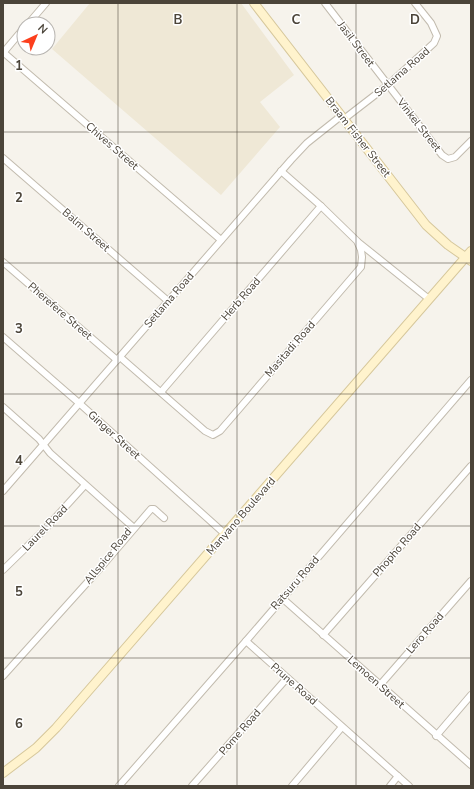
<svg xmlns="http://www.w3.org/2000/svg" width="474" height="789" viewBox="0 0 474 789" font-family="'Nunito Sans',sans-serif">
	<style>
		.education { fill: #efe8d6 }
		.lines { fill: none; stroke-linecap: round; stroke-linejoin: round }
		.street-casing { stroke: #c2bbae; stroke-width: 8 }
		.secondary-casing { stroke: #d6c79b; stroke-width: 10 }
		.street { stroke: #fff; stroke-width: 6 }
		.secondary { stroke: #fff3cd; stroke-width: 8 }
		.grid { fill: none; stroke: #4b4439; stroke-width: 1; stroke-opacity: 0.55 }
		.labels { text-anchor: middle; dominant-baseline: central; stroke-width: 3; stroke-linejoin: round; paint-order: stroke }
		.street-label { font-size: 11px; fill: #4b4439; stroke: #fff }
		.grid-label { font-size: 13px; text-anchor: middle; font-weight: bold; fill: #4b4439; stroke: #fff; stroke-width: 3; stroke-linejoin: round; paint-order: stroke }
	</style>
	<rect width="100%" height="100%" fill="#f6f3ec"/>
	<path class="education" d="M90 3H241L294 75 260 102 280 127 221 195 52 49Z"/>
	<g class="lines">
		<g class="street-casing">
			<g id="street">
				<path d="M325 3 442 155 448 159 455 157 471 141"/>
				<path d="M28 24 46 3"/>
				<path d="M3 52 221 240"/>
				<path d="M3 53 24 28"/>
				<path d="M344 119 388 85 434 43 437 36 431 23 415 3"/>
				<path d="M3 158 168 301"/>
				<path d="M358 242 429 299"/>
				<path d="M3 262 117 360"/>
				<path d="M3 337 79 403 225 534"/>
				<path d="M120 357 205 431 213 435 220 431 361 267 362 257 361 250 357 241 321 206 281 171"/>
				<path d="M161 392 321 206"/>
				<path d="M3 407 39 439 50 453 134 528"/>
				<path d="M3 491 291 160 307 143 341 116"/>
				<path d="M3 570 46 528 85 485"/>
				<path d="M282 598 471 765"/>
				<path d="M323 635 471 466"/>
				<path d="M246 641 409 786"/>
				<path d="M3 676 103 565 151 509H154L164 518"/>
				<path d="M380 685 471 581"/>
				<path d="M436 736 471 695"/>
				<path d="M119 786 246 641 471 380"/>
				<path d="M192 786 287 678"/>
				<path d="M292 786 342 727"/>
				<path d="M390 786 398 776"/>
			</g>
		</g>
		<g class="secondary-casing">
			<g id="secondary">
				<path d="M254 3 426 225 448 245 471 261"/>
				<path d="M3 773 36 748 56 728 471 251"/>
			</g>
		</g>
		<use href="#street" class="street"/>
		<use href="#secondary" class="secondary"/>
	</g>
	<path class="grid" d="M118 3V786M237 3V786M356 3V786M3 132H471M3 263H471M3 394H471M3 526H471M3 658H471"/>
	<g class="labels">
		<g class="street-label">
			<text transform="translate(356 44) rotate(53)">Jasil Street</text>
			<text transform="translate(402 72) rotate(-41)">Setlama Road</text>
			<text transform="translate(419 125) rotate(52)">Vinkel Street</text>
			<text transform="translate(358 137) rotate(52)">Braam Fisher Street</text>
			<text transform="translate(112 146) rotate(41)">Chives Street</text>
			<text transform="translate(86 230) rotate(41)">Balm Street</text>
			<text transform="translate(241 299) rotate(-49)">Herb Road</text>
			<text transform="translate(169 300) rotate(-49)">Setlama Road</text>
			<text transform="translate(60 311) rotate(41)">Pherefere Street</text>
			<text transform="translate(290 349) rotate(-49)">Masitadi Road</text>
			<text transform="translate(114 435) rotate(42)">Ginger Street</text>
			<text transform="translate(241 516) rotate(-49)">Manyano Boulevard</text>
			<text transform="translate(45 528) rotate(-46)">Laurel Road</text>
			<text transform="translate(397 550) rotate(-49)">Phopho Road</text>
			<text transform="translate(108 556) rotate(-51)">Allspice Road</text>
			<text transform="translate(295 583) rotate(-49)">Ratsuru Road</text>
			<text transform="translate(425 633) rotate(-49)">Lero Road</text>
			<text transform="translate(376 682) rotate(42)">Lemoen Street</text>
			<text transform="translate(294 684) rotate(41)">Prune Road</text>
			<text transform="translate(240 732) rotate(-49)">Pome Road</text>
		</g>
	</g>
	<g class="grid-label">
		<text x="178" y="24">B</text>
		<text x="296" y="24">C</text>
		<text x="415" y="24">D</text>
		<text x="19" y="70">1</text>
		<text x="19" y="202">2</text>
		<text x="19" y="333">3</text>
		<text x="19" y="465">4</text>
		<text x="19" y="596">5</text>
		<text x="19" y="728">6</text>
	</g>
	<rect width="474" height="789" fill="none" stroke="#4b4439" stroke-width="8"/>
	<g transform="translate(36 36) rotate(44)"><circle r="19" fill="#ffffff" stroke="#b7b4b0"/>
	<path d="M0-3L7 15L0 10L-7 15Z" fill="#fc3f1d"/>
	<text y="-6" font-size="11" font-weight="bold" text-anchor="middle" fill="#4b4439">N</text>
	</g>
</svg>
